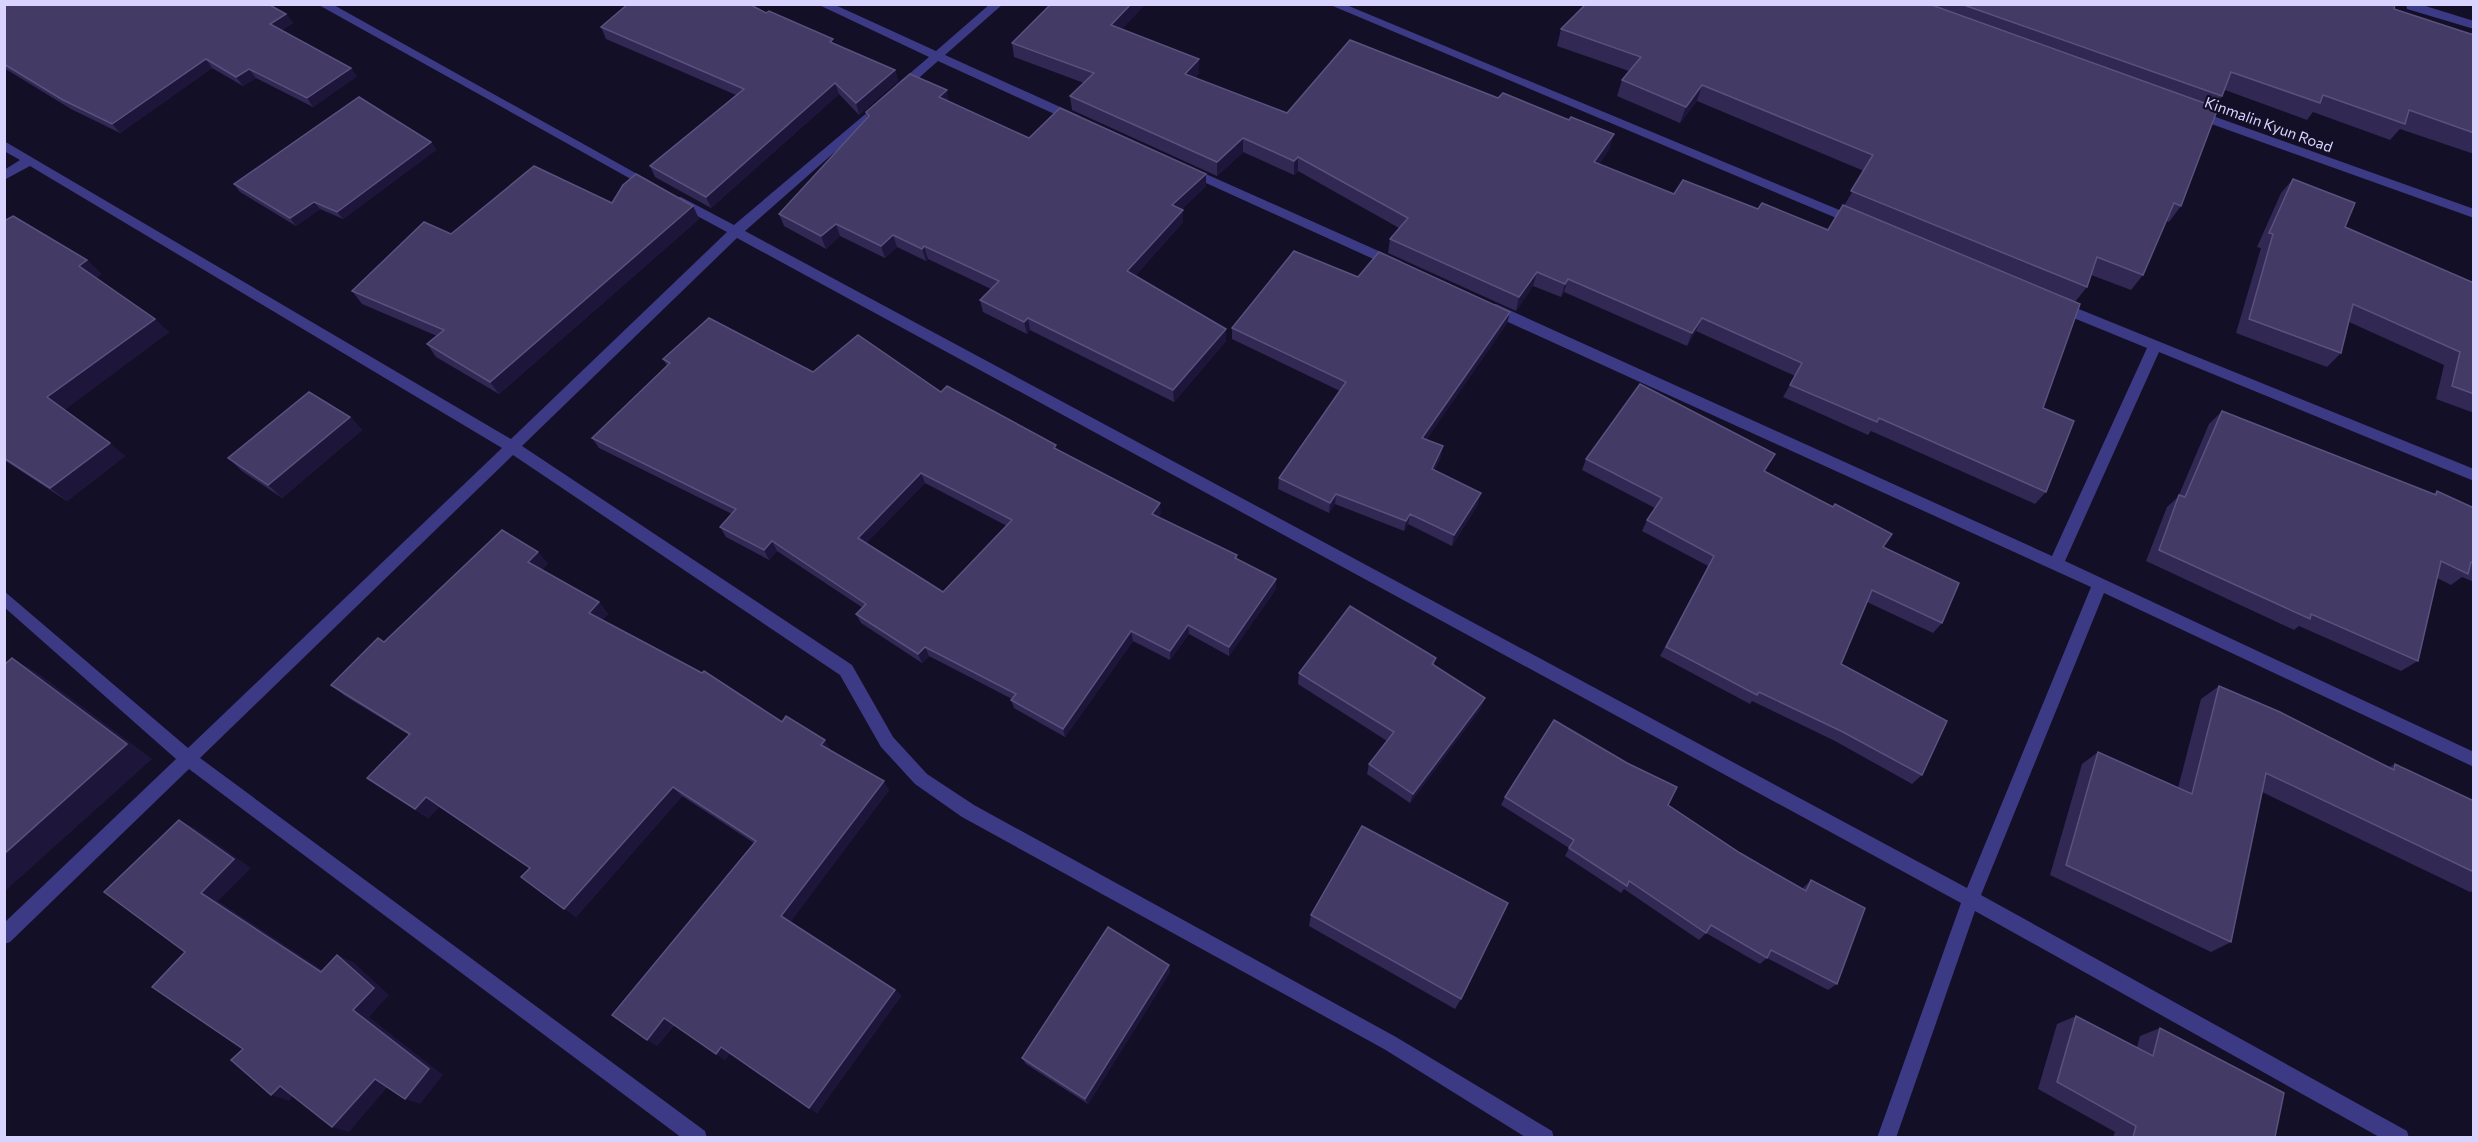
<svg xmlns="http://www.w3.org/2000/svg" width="2478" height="1142" viewBox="0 0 2478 1142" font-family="Commissioner,sans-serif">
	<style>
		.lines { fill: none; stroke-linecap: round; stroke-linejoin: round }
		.street { fill: #3d3a85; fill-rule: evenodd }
		.wall { fill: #312854; fill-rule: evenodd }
		.shaded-wall { fill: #1d163a }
		.building { fill: #433a66; stroke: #5a527e; stroke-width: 1.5; fill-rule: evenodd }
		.labels { text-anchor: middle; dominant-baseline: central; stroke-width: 4.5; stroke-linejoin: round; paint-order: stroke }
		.far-street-label { font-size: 15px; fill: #d9d4ff; stroke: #130f26 }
	</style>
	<rect width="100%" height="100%" fill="#130f26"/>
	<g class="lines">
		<g class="street">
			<path d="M317 4H332L657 185 655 188H647Z"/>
			<path d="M817 4H833L936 51 990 4H1003L945 55 1080 116 1082 119 1076 123 1072 122 938 61 904 91H896V85L929 57Z"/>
			<path d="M1328 4H1344L1861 219 1863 222 1857 227 1853 225Z"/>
			<path d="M2406 4H2419L2474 21V29L2407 9Z"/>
			<path d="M882 100 888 104 886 107 745 231 1967 888 2091 587 1486 312 1484 308 1486 304H1496L2052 556 2147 348 2054 310 2052 306 2059 301 2474 469V481L2159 352 2065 561 2474 752V767L2104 593 1981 895 2407 1131 2409 1138H2381L1975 911 1896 1138H1877L1961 903 737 238 522 446 852 665 893 737 927 774 974 805 1396 1037 1552 1131 1554 1138H1527L1384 1049 962 817 915 784 881 747 840 675 513 455 200 758 705 1131 707 1138H682L189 769 10 942 4 944V923L176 759 4 607V591L188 748 502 448 30 166 4 180V170L20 160 4 151V141L511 439 727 232 673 203V197H681L734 225Z"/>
			<path d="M2196 110 2474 209V218L2192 117 2190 114Z"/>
			<path d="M1188 166 1401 261 1402 264 1401 267H1391L1184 173V167Z"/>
		</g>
	</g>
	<g class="wall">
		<path d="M4 4 286 14 293 23 282 30 357 76 313 107 256 78 243 86 212 68 120 133 71 109 4 68Z"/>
		<path d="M1586 4H2395L2394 9 2471 34 2474 29V154L2400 129 2390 140 2313 112 2307 120 2225 90 2222 96 2215 106 2181 206 2169 222 2166 221 2143 275 2131 290 2091 275 2087 287 2075 302 2043 408 2046 492 2035 504 1871 431 1868 435 1783 397 1795 376 1696 331 1687 346 1564 292 1561 297 1533 286 1516 311 1388 253 1390 239 1399 228 1298 171 1294 175 1243 152 1217 176 1072 110 1070 96 1084 83 1014 57 1012 43 1122 30 1199 59V73L1195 78 1287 113 1610 148 1599 164 1674 194 1758 209 1828 230 1844 206 1864 171 1697 101 1680 123 1617 96 1622 80 1629 71 1557 46 1561 29Z"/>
		<path d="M766 13 895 70 898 81 859 115 839 94 711 208 655 177 650 166 736 95 606 39 601 27Z"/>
		<path d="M949 102 1029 138 1206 174V186L1182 209 1183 222 1136 275 1226 329V341L1174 402 1030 330 1027 334 983 312 980 300 991 289 928 259 926 261 897 247 885 258 840 236 826 249 784 226 779 214 867 118 866 112Z"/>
		<path d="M431 142 436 150 343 219 320 209 296 226 240 192 234 184Z"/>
		<path d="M2293 179 2345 227 2474 283V413L2436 399 2444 365 2349 322 2341 353 2327 367 2236 333 2261 248 2257 247 2281 193Z"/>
		<path d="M612 203 693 206 699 219 499 394 436 357 427 344 437 336 362 304 352 291 451 234Z"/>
		<path d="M4 221 87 260 101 274 96 278 169 332 64 410 125 456 67 501 4 460Z"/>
		<path d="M1358 277 1510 312 1507 323 1426 440 1441 457 1434 471 1478 504 1452 546 1408 524 1404 531 1335 504 1329 513 1278 489 1279 478 1340 391 1232 339V328Z"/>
		<path d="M663 359 813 372 941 392 1057 449 1161 513 1158 517 1237 555V559L1276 579V589L1229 656 1189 634 1170 660 1133 641 1065 737 1014 708 1011 700 1012 699 929 656 922 663 861 623 856 614 863 608 777 551 769 560 726 537 720 527 732 514 599 448 592 438 667 366ZM925 483 1007 526 943 592 866 543Z"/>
		<path d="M2222 411 2433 494 2437 491 2474 508V582L2462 577 2451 585 2437 578 2418 661 2401 671 2299 626 2294 630 2146 561 2167 507 2178 497 2209 424Z"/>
		<path d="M350 417 362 430 282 498 242 471 228 458Z"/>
		<path d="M1586 459 1765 471 1883 547 1942 623 1933 633 1867 602 1841 664 1922 775 1912 784 1835 741 1752 701 1750 704 1660 656 1708 566 1642 531 1647 520 1655 508 1582 470Z"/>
		<path d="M548 563 542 570 599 602 608 614 602 620 831 750V751L889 790 790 922 895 990 901 996 817 1113 730 1053 725 1060 674 1025 657 1046 754 843 682 796 576 917 530 868 439 807 428 818 367 778 409 735 345 696 331 685 384 642Z"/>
		<path d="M1436 658 1434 665 1481 708 1410 803 1367 774 1369 764 1387 741 1298 684 1299 673Z"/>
		<path d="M2219 686 2389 767 2395 764 2474 801V891L2470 892 2262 792 2231 942 2211 952 2050 875 2082 764 2098 752 2178 788 2201 699Z"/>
		<path d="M1505 797 1668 805 1740 853 1802 889 1811 880 1837 984 1828 990 1767 958 1760 964 1706 933 1699 940 1624 889 1621 893 1565 856 1569 848 1501 805Z"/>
		<path d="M1311 915 1461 999 1455 1009 1309 926Z"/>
		<path d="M1169 965 1170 972 1088 1104 1026 1064 1022 1058Z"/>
		<path d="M2076 1016 2137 1047 2140 1036 2160 1028 2275 1137H2113L2115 1132 2038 1089 2057 1024Z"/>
	</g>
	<g class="shaded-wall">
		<path d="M1131 4H1146L1112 40 1111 25Z"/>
		<path d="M286 14 293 23 277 33 270 24Z"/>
		<path d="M206 59 212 68 120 133 112 124Z"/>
		<path d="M1199 59V73L1186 88 1185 74Z"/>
		<path d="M351 68 357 76 313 107 307 98Z"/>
		<path d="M249 69 256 78 243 86 236 77Z"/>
		<path d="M895 70 898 81 859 115 856 103Z"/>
		<path d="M835 83 839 94 711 208 706 197Z"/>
		<path d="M1702 85 1697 101 1680 123 1686 107Z"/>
		<path d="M947 90 949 103 939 97Z"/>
		<path d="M1614 134 1610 148 1590 176 1594 162Z"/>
		<path d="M1243 138V152L1217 176V162Z"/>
		<path d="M431 142 436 150 343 219 337 212Z"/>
		<path d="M1298 157V171L1294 175V161Z"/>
		<path d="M1206 174V186L1173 218 1172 205Z"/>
		<path d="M314 202 320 209 296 226 290 218Z"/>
		<path d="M693 206 699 219 499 394 490 382Z"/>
		<path d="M1183 210V222L1129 283 1127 271Z"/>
		<path d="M836 224 840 236 826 249 821 236Z"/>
		<path d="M893 235 897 247 885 258 881 246Z"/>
		<path d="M924 246 928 259 926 261 922 249Z"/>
		<path d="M87 260 101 274 94 280 79 266Z"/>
		<path d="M1537 272 1533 286 1516 311 1519 297Z"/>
		<path d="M1568 279 1564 292 1561 297 1565 284Z"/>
		<path d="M1510 312 1507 323 1420 449 1422 438Z"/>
		<path d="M1028 318 1030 330 1027 334 1024 322Z"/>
		<path d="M1702 318 1696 331 1687 346 1692 333Z"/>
		<path d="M155 319 169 332 63 411 47 397Z"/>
		<path d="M1226 329V341L1174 402 1173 390Z"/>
		<path d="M350 417 362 430 282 498 268 485Z"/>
		<path d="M110 443 125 456 67 501 50 488Z"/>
		<path d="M1443 446 1441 457 1429 480 1432 469Z"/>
		<path d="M921 473 925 483 862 548 858 538Z"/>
		<path d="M1481 493 1478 504 1452 546 1454 535Z"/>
		<path d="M1336 494 1335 504 1329 513 1330 503Z"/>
		<path d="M1160 503 1161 513 1153 523 1152 514Z"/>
		<path d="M1410 514 1408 524 1404 531 1406 521Z"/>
		<path d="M772 541 777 551 769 560 764 550Z"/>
		<path d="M538 552 548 563 538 574 528 562Z"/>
		<path d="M1276 579V589L1229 656V647Z"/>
		<path d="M599 602 608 614 598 624 589 613Z"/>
		<path d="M1188 625 1189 634 1170 660V651Z"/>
		<path d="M1131 631 1133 641 1065 737 1063 729Z"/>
		<path d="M925 647 929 656 922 663 918 654Z"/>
		<path d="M12 658 39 674 152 759 4 892V854Z"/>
		<path d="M1485 698 1481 708 1410 803 1413 794Z"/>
		<path d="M825 740 831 750 827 755 821 745Z"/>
		<path d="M884 781 889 790 789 924 781 916Z"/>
		<path d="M673 787 682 796 576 917 564 909Z"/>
		<path d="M426 797 439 807 428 818 415 809Z"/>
		<path d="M179 820 196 829 251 868 218 901 336 979 321 972 201 893Z"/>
		<path d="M337 955 353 962 389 995 369 1017 443 1075 420 1104 405 1099 353 1010Z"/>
		<path d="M1169 965 1170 972 1088 1104 1085 1099Z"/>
		<path d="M895 990 901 996 817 1113 809 1108Z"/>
		<path d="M664 1018 674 1024 657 1046 647 1040Z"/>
		<path d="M721 1047 730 1053 725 1060 716 1054Z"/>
		<path d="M375 1079 390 1084 349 1132 332 1127Z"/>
		<path d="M280 1086 297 1091 289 1101 271 1095Z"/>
	</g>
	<g class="building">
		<path d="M4 4H268L286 14 270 24 351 68 307 98 249 69 236 77 206 59 112 124 63 100 4 64Z"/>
		<path d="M628 4H749L766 13 769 11 833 39 830 42 895 70 856 103 835 83 706 197 650 166 744 89 601 27Z"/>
		<path d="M1051 4H1131L1111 25 1199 59 1185 74 1287 113 1350 40 1498 98 1503 93 1569 120 1571 117 1614 134 1594 162 1674 194 1683 180 1758 209 1762 203 1828 230 1843 205 2080 304 2043 408 2074 421 2046 492 1879 418 1877 422 1790 385 1802 363 1702 318 1692 333 1568 279 1565 284 1537 272 1519 297 1390 239 1408 218 1298 157 1294 161 1243 138 1217 162 1070 96 1094 73 1012 43Z"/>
		<path d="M1586 4H1929L2218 108 2181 206 2174 203 2143 275 2097 257 2087 287 1851 191 1873 155 1702 85 1686 107 1622 80 1641 57 1561 29Z"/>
		<path d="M1961 4H2395L2394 9 2474 35V133L2409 110 2405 124 2323 95 2320 103 2231 72 2222 96Z"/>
		<path d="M910 74 947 90 939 97 1029 138 1060 108 1206 174 1172 205 1183 210 1127 271 1226 329 1173 390 1028 318 1024 322 980 300 999 281 924 246 922 249 893 235 881 246 836 224 821 236 779 214 869 116 866 112Z"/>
		<path d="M359 97 431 142 337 212 314 202 290 218 234 184Z"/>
		<path d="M534 166 612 203 623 185 636 174 693 206 490 382 427 344 444 330 352 291 424 222 451 234Z"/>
		<path d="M2293 179 2355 203 2345 227 2474 283V394L2452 386 2460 352 2353 304 2341 353 2249 319 2273 234 2269 233Z"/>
		<path d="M13 216 87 260 79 266 155 319 47 397 110 443 50 488 4 458V221Z"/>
		<path d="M1294 251 1358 277 1379 252 1510 312 1422 438 1443 446 1432 469 1481 493 1454 535 1410 514 1406 521 1336 494 1330 503 1279 478 1346 382 1232 328Z"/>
		<path d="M709 318 813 372 858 335 941 392 947 386 1056 445 1054 448 1160 503 1152 514 1237 555 1235 558 1276 579 1229 647 1188 625 1170 651 1131 631 1063 729 1011 700 1016 694 925 647 918 654 856 614 866 604 772 541 764 550 720 527 736 509 592 438 670 363 663 359ZM921 473 1012 520 943 592 858 538Z"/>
		<path d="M1640 384 1775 454 1764 471 1833 507 1835 504 1892 534 1883 547 1959 583 1942 623 1872 590 1841 664 1947 721 1922 775 1843 732 1759 692 1757 695 1666 647 1714 556 1647 520 1662 498 1586 459Z"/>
		<path d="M309 392 350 417 268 485 228 458Z"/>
		<path d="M2222 411 2436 495 2437 491 2474 508V563L2471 562 2468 574 2441 561 2418 661 2311 614 2310 619 2159 550 2179 495 2185 497Z"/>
		<path d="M502 530 538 552 528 562 599 602 589 613 702 673 704 671 782 722 786 716 825 740 821 745 884 781 781 916 895 990 809 1108 721 1047 716 1054 664 1018 647 1040 612 1015 756 841 673 787 564 909 521 877 530 868 426 797 415 809 367 778 410 734 331 685 378 638 384 642Z"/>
		<path d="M1350 606 1436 658 1432 664 1485 698 1413 794 1369 764 1394 732 1299 673Z"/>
		<path d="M12 658 127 744 4 854V665Z"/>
		<path d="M2219 686 2280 712 2394 770 2395 764 2474 801V872L2266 773 2231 942 2066 865 2098 752 2192 794Z"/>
		<path d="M1554 720 1627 763 1677 787 1668 805 1740 853 1806 891 1811 880 1865 908 1837 984 1771 950 1767 958 1711 925 1706 933 1629 881 1627 886 1569 848 1574 840 1505 797Z"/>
		<path d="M179 820 234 859 201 893 321 972 337 955 374 988 353 1010 429 1069 405 1099 375 1079 332 1127 280 1086 271 1095 231 1060 243 1049 152 987 185 952 104 892Z"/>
		<path d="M1362 826 1508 903 1461 999 1311 915Z"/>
		<path d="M1108 927 1169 965 1085 1099 1022 1058Z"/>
		<path d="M2076 1016 2153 1056 2160 1028 2284 1093 2275 1137H2133L2136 1126 2057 1082Z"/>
	</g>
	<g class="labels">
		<g class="far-street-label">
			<text transform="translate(2269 124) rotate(20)">Kinmalin Kyun Road</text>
		</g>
	</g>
	<rect width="2478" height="1142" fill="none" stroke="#d9d4ff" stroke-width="12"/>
</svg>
